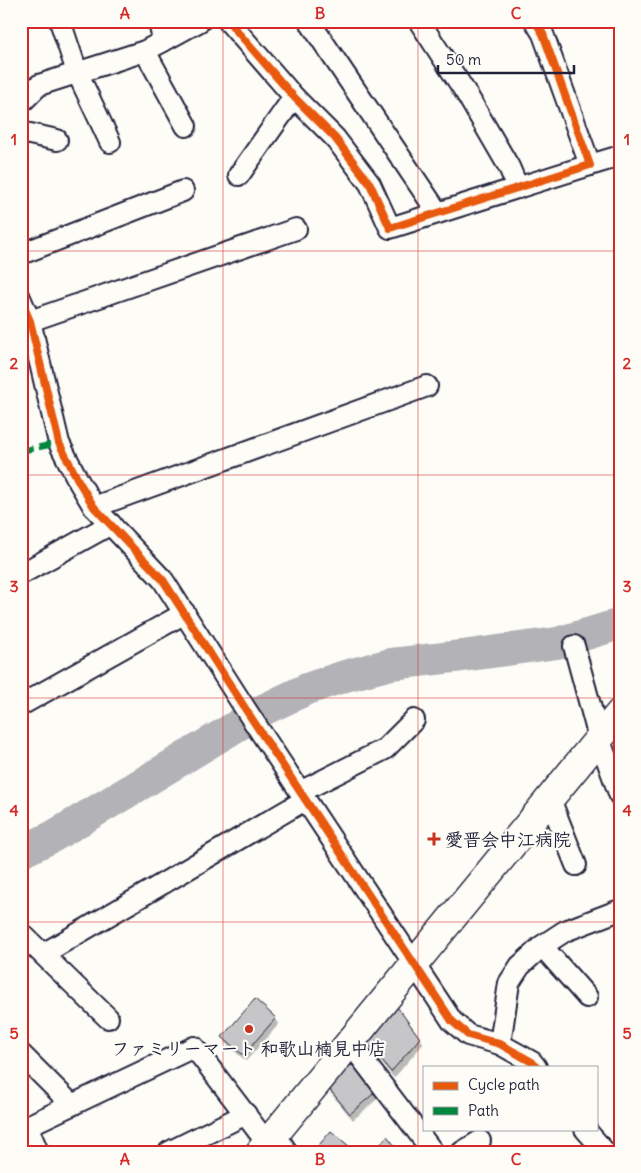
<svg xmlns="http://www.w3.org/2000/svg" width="641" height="1173" viewBox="0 0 641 1173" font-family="Delius,'Klee One',sans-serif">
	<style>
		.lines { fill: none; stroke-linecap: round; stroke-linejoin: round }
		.river { stroke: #b2b2b7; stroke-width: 32 }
		.building { fill: #c6c6c8; stroke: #22223b; filter: url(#shadow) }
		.street-casing { stroke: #22223b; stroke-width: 24 }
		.secondary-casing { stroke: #22223b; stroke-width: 31 }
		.street { stroke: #fdfcf7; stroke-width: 20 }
		.secondary { stroke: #fdfcf7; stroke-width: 28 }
		.quiet { stroke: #00873e; stroke-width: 6; stroke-dasharray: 12 6; stroke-linecap: butt }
		.cycleway-casing { stroke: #fdfcf7; stroke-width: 11 }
		.cycleway { stroke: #e8590c; stroke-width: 8 }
		.grid { fill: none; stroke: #d62828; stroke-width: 1; stroke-opacity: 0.55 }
		.poi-dot { fill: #c8321e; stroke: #fdfcf7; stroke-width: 2 }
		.labels { text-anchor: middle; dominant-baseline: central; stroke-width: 4.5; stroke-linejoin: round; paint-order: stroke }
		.poi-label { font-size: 18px; font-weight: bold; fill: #22223b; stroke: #fdfcf7; text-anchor: start }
		.neatline { fill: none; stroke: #d62828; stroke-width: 2 }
		.grid-label { font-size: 16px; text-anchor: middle; font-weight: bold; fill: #d62828 }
	</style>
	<defs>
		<filter id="shadow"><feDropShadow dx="3" dy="5.5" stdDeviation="0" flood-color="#0004"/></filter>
	</defs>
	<rect width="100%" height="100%" fill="#fdfcf7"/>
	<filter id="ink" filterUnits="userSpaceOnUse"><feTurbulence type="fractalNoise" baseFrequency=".02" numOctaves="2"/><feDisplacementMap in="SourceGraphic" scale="10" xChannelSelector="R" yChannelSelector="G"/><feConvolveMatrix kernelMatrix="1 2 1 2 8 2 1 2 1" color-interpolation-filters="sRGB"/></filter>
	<g filter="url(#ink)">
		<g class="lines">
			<path class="river" d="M21 852 52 837 146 781 265 709 307 689 345 676 391 664 462 656 557 643 620 624"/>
		</g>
		<g class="building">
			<path d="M255 999 276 1018 243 1055 222 1037Z"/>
			<path d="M395 1004 420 1038 391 1072 365 1040Z"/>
			<path d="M345 1065 359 1066 380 1088 350 1114 326 1085Z"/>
			<path d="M331 1131 356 1152H313Z"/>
			<path d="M387 1136 400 1152 374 1151Z"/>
		</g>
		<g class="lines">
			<g class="street-casing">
				<g id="street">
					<path d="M60 21 77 72 110 142"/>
					<path d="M159 21 163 41"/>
					<path d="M228 21 294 97 335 138 370 184 390 228 590 165 543 34 535 21"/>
					<path d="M309 21 438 213"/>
					<path d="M419 21 466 93 509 167 518 188"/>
					<path d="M145 51 186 126"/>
					<path d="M21 103 39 85 145 51 200 21"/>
					<path d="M21 132 57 140"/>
					<path d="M590 165 620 156"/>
					<path d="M239 175 294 97"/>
					<path d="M21 254 183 191"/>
					<path d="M21 300 30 321 59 443 79 482 94 507 163 580 248 713 452 1021 468 1035 500 1044 532 1062 536 1067"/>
					<path d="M30 321 296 229"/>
					<path d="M94 507 427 386"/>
					<path d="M21 574 111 524"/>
					<path d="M574 646 599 738 620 796"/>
					<path d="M21 705 185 613"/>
					<path d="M300 792 385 749 414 720"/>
					<path d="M550 799 576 865"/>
					<path d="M21 933 108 1018"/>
					<path d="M542 946 587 997"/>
					<path d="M43 954 305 800"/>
					<path d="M350 1043 433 1152"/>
					<path d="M500 1044 509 983 520 966 542 946 565 931 620 910"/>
					<path d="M21 1054 72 1105"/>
					<path d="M27 1126 38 1152"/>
					<path d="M21 1129 194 1047 267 1143"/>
					<path d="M585 1129 605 1152"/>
					<path d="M275 1134 287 1152"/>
					<path d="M169 1152 246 1114"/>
					<path d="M462 1152 480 1141"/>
				</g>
			</g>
			<g class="secondary-casing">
				<path id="secondary" d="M260 1152 620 713"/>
			</g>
			<use href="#street" class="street"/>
			<use href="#secondary" class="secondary"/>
			<path class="quiet" d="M21 451 59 443"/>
			<g class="cycleway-casing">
				<g id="cycleway">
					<path d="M228 21 294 97 335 138 370 184 390 228 590 165 543 34 535 21"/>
					<path d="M21 300 30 321 59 443 79 482 94 507 163 580 248 713 452 1021 468 1035 500 1044 532 1062 536 1067"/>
				</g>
			</g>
			<use href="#cycleway" class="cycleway"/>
		</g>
	</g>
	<path class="grid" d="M223 21V1152M418 21V1152M21 251H620M21 475H620M21 698H620M21 922H620"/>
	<g class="poi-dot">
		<path d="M431.5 831.5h5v5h5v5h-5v5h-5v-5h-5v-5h5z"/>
		<circle cx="249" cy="1029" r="5"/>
	</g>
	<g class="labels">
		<g class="poi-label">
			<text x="445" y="839">愛晋会中江病院</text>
			<text x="249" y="1048" text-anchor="middle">ファミリーマート 和歌山楠見中店</text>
		</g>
	</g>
	<rect width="641" height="1173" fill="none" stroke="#fdfcf7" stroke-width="55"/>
	<rect x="423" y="1066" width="175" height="65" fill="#fdfcf7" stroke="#a5a5ac"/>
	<rect x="433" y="1082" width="25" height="8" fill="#e8590c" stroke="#a5a5ac"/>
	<text x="468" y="1090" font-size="15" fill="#22223b">Cycle path</text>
	<rect x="433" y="1107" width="25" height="8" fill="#00873e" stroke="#a5a5ac"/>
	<text x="468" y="1116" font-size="15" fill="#22223b">Path</text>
	<path d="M438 65v8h136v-8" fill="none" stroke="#22223b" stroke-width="2.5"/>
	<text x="446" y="65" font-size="15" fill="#22223b" stroke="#fdfcf7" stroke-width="4" paint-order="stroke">50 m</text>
	<rect x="28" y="28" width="586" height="1118" class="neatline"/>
	<g class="grid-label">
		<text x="125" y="19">A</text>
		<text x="320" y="19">B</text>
		<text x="516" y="19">C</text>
		<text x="14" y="145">1</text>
		<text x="627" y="145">1</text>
		<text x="14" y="369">2</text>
		<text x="627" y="369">2</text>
		<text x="14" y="592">3</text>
		<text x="627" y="592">3</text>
		<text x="14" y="816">4</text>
		<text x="627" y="816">4</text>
		<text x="14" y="1039">5</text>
		<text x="627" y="1039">5</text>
		<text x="125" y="1165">A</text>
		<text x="320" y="1165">B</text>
		<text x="516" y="1165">C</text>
	</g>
</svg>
